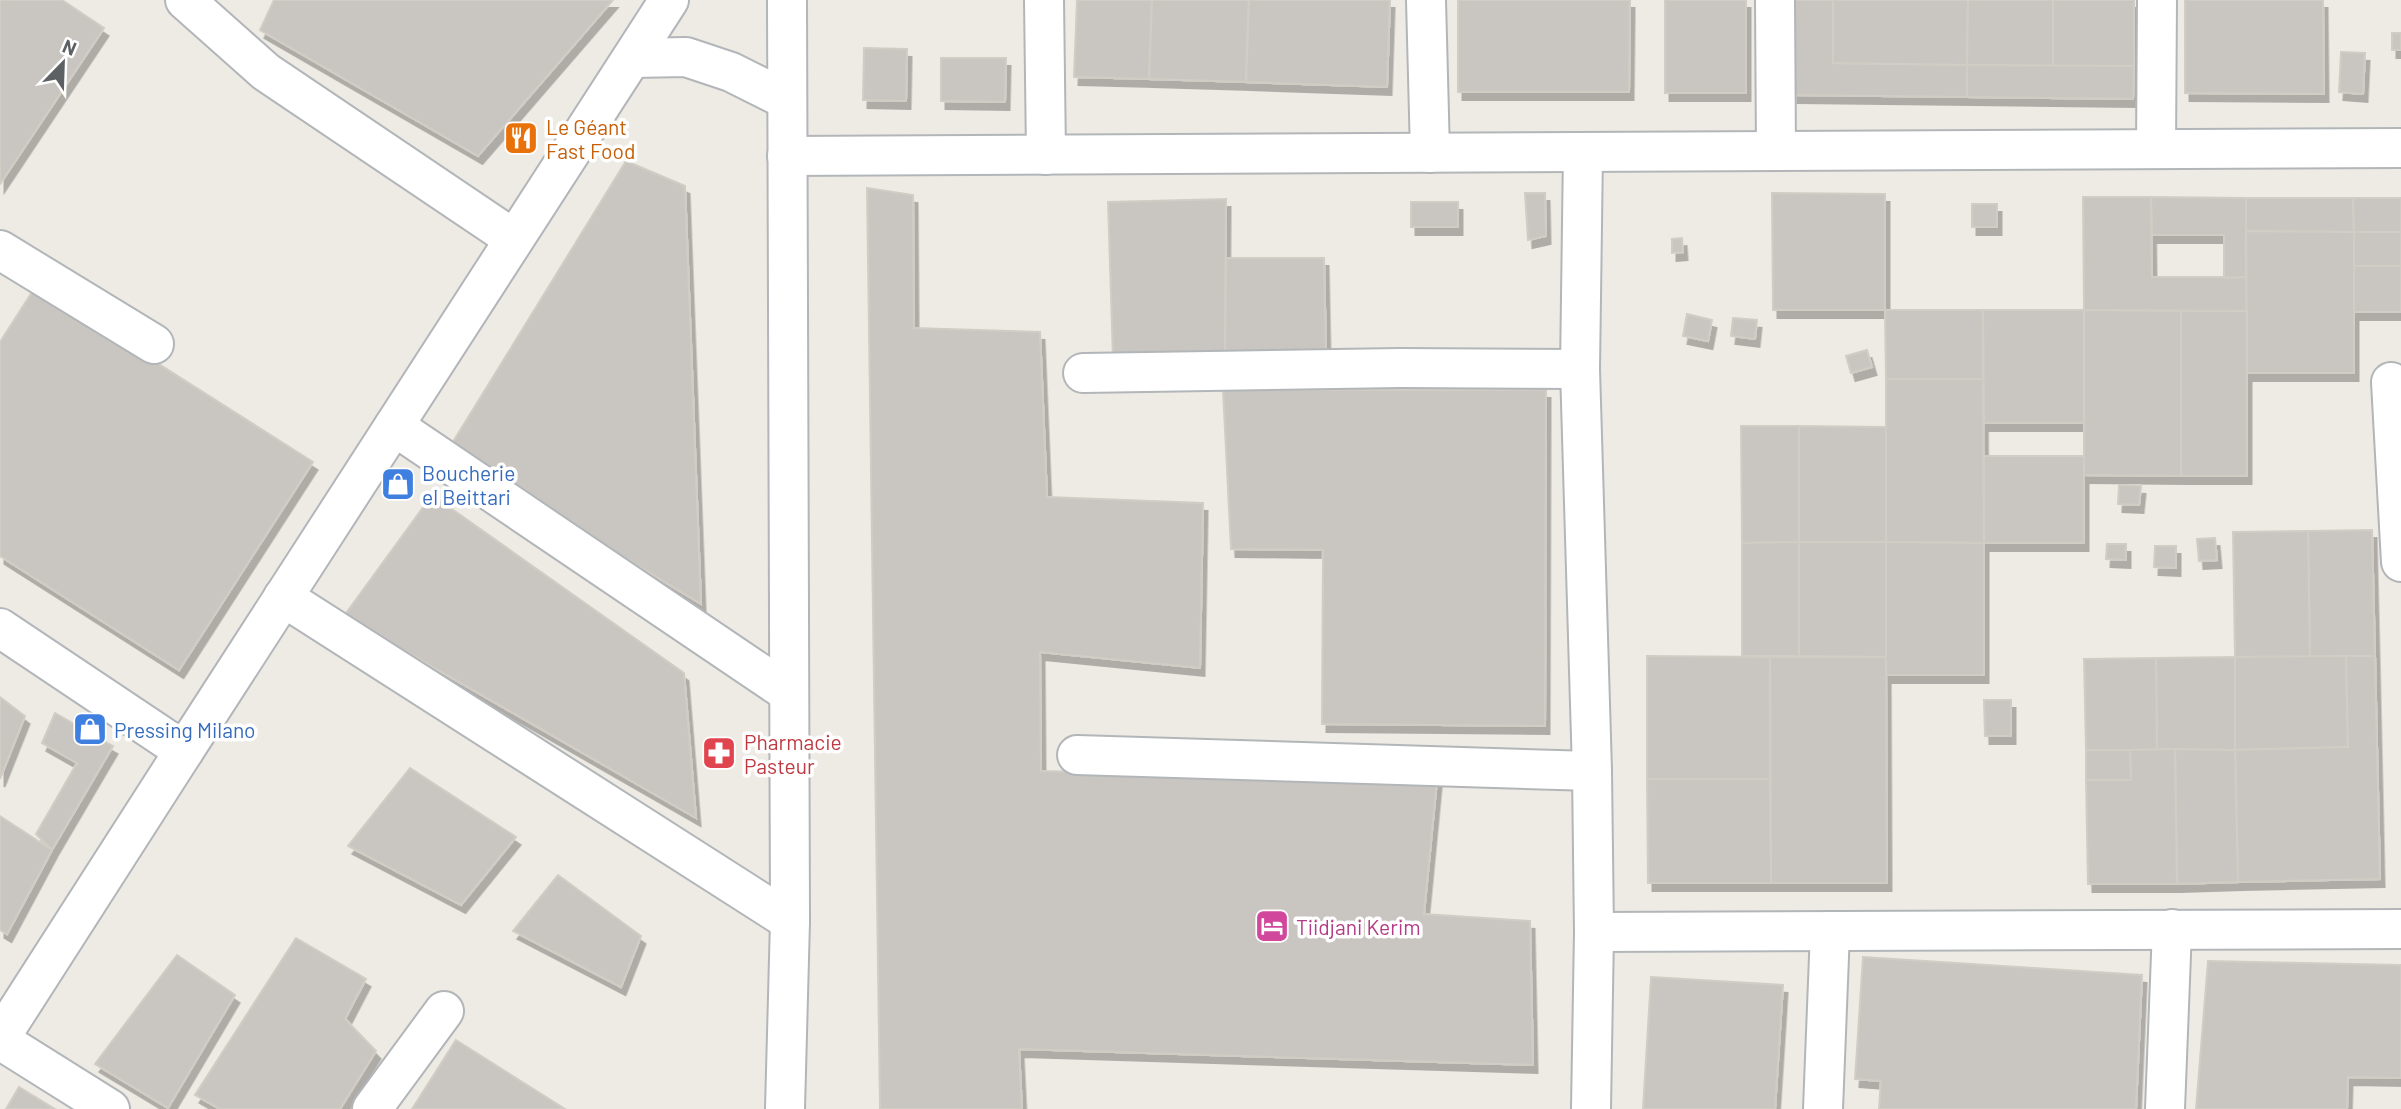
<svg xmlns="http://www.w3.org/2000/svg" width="2401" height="1109" viewBox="0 0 2401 1109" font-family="Barlow,sans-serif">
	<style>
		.building { fill: #c9c6c2; stroke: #d2cdc4; stroke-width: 2; filter: url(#shadow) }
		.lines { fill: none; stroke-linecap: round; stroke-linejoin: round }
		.street-casing { stroke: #b2b6b9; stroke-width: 42 }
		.secondary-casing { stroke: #b2b5b9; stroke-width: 42 }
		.street { stroke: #fff; stroke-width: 38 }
		.secondary { stroke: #fff; stroke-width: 38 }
		.labels { text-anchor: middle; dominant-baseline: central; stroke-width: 7; stroke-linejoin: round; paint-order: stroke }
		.food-label { font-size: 21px; fill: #c56008; stroke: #fff; text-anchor: start }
		.shop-label { font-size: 21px; fill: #366cbe; stroke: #fff; text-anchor: start }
		.health-label { font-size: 21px; fill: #be3a42; stroke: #fff; text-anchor: start }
		.hotel-label { font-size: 21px; fill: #b23c85; stroke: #fff; text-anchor: start }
	</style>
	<defs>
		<filter id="shadow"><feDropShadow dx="4.5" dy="8" stdDeviation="0" flood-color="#0004"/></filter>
	</defs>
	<rect width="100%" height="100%" fill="#eeebe5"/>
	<g class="building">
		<path d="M0 0H62L104 28 0 184Z"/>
		<path d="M274 0H613L478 156 260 30Z"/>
		<path d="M1077 0H1152L1149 79 1074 77Z"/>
		<path d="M1152 0H1249L1246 82 1149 79Z"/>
		<path d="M1249 0H1390L1387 87 1246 82Z"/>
		<path d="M1458 0H1630L1629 92H1458Z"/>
		<rect x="1665" y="0" width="81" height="93"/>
		<path d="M1793 0H1833V63L1967 65V97L1793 95Z"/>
		<path d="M1833 0H1968L1967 65 1833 63Z"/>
		<path d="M1968 0H2053V66L1967 65Z"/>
		<rect x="2053" y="0" width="81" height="66"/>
		<path d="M2185 0H2323L2324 94 2185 93Z"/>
		<rect x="2392" y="33" width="9" height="17"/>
		<path d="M864 48 907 49 906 101 863 100Z"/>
		<path d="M2341 52 2365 53 2363 94 2339 92Z"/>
		<path d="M941 58H1006L1005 102 941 101Z"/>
		<path d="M1967 65 2134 66 2133 99 1967 97Z"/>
		<path d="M626 161 685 186 701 604 448 450Z"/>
		<path d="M867 188 913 195 914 328 1040 332 1047 497 1203 503 1200 668 1040 652 1041 771 1437 780 1424 914 1530 921 1533 1065 1019 1049 1022 1109H880Z"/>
		<path d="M1525 193H1545L1546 236 1528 240Z"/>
		<path d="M1772 193 1885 194V310H1773Z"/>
		<path d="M2083 197H2151L2152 277H2246L2247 311 2084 310Z"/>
		<path d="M2151 197 2246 198V277L2224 278V235H2152Z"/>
		<path d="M2246 198H2353L2354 232 2246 231Z"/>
		<path d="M2353 198H2401V232H2354Z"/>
		<path d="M1226 199 1225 357 1113 359 1108 202Z"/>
		<rect x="1411" y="202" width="47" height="25"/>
		<rect x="1972" y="204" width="25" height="23"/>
		<path d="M2246 231 2354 232V373H2247Z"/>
		<rect x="2354" y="232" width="47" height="34"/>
		<path d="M1682 238 1683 252 1672 253V239Z"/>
		<path d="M1226 258H1324L1326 355 1225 357Z"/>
		<rect x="2354" y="266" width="47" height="46"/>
		<path d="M36 286 313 462 179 670 0 556V342Z"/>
		<path d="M1885 310H1983V379H1886Z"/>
		<path d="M1983 310H2084V423H1984Z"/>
		<path d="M2084 310 2181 311V476L2084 475Z"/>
		<rect x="2181" y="311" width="66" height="165"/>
		<path d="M1687 314 1712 320 1708 341 1683 336Z"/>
		<path d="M1733 318 1757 320 1755 339 1731 336Z"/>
		<path d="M1867 350 1872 367 1851 373 1846 356Z"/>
		<path d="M1886 379H1983L1984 543 1886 542Z"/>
		<path d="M1223 390H1546L1545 726 1322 724 1323 550 1231 549Z"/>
		<path d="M1741 426H1799V542L1742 543Z"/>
		<path d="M1799 426 1886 427V542H1799Z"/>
		<rect x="1984" y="456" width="100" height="87"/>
		<path d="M2119 485 2141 486 2139 505 2118 504Z"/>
		<path d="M432 495 684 673 696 818 344 616Z"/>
		<path d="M2372 530 2375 656 2310 657 2308 531Z"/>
		<path d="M2308 531 2310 657H2235L2233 532Z"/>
		<path d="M2215 538 2217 560 2199 561 2197 539Z"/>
		<path d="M1799 542H1886V657L1799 656Z"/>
		<path d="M1799 542V656H1742V543Z"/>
		<path d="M1886 542 1984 543V675H1886Z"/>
		<path d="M2107 544H2126V560L2106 559Z"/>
		<path d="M2155 546H2176V568L2154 567Z"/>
		<path d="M1647 656 1770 657V779H1647Z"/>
		<path d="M2346 656 2348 747 2235 750V657Z"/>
		<path d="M2346 656H2375L2380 879 2238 882 2235 750 2348 747Z"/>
		<path d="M1770 657H1886L1887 883H1771Z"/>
		<path d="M2235 657V750H2157L2156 658Z"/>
		<path d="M2156 658 2157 750H2086L2084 659Z"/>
		<path d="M0 697 25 716 0 779Z"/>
		<path d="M1984 700H2011V736H1985Z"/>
		<path d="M55 713 113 746 52 850 36 834 77 763 42 743Z"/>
		<path d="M2175 749 2235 750 2238 882 2177 884Z"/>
		<path d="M2175 749 2177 884H2088L2086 780H2131L2130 750Z"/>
		<path d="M2086 750H2130L2131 780H2086Z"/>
		<path d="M410 768 516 837 461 905 348 846Z"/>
		<path d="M1647 779H1770L1771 883H1648Z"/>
		<path d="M0 816 52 850 7 934 0 930Z"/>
		<path d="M558 875 641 936 621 987 513 931Z"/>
		<path d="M296 938 366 979 345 1019 376 1051 340 1109H220L195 1095Z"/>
		<path d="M177 955 235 995 168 1108 95 1064Z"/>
		<path d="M1863 957 2142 975 2136 1109H1879L1881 1081 1855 1079Z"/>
		<path d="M2208 961 2401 965V1078L2348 1077 2347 1109H2196Z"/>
		<path d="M1651 977 1783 985 1775 1109H1643Z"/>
		<path d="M456 1040 565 1109H412Z"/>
		<path d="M19 1087 55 1109H6Z"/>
	</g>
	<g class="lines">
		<g class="street-casing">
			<g id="street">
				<path d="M185 0 266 72 514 239"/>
				<path d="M1044 0 1046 155"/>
				<path d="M1426 0 1430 153"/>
				<path d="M1775 0 1776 151"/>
				<path d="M632 58 686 57 731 72 787 100"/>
				<path d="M2156 149 2157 0"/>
				<path d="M1583 152 1580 369 1592 771 1594 932 1591 1109"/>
				<path d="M787 156 2401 148"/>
				<path d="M0 250 154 344"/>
				<path d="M1083 373 1400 368 1580 369"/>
				<path d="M2391 382 2401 562"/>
				<path d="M394 426 789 693"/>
				<path d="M283 597 790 921"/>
				<path d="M1077 755 1592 771"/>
				<path d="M1594 932 2401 929"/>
				<path d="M0 1038 184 751"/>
				<path d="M0 1040 110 1109"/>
				<path d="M372 1109 444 1011"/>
				<path d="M1823 1109 1830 931"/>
				<path d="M2165 1109 2172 929"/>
			</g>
		</g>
		<g class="secondary-casing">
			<g id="secondary">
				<path d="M0 628 184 751 669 0"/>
				<path d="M785 1109 790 921 787 0"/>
			</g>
		</g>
		<use href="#street" class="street"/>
		<use href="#secondary" class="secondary"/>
	</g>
	<defs>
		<g id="restaurant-square" transform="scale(1.75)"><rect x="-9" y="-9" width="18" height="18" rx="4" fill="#e8710a" stroke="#fff"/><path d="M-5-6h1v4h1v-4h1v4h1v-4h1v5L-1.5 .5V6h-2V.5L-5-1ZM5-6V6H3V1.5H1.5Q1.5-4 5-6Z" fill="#fff"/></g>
		<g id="shop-square" transform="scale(1.75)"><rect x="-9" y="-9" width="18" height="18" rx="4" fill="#3f7fe0" stroke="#fff"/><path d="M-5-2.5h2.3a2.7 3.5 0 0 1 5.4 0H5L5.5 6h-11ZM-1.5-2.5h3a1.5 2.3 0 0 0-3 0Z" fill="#fff"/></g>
		<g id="pharmacy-square" transform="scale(1.75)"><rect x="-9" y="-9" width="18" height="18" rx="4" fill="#e0444e" stroke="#fff"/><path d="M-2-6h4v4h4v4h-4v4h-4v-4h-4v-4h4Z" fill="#fff"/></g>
		<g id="hotel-square" transform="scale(1.75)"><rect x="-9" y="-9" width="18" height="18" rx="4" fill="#d1479c" stroke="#fff"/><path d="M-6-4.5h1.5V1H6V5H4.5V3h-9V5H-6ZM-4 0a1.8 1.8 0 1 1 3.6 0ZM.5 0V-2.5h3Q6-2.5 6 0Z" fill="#fff"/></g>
	</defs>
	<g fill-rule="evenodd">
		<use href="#restaurant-square" x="521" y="138"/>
		<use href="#shop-square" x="398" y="484"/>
		<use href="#shop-square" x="90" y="729"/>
		<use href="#pharmacy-square" x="719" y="753"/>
		<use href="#hotel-square" x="1272" y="926"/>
	</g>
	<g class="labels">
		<g class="food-label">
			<text x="546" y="126">Le Géant<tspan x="546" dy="24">Fast Food</tspan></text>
		</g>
		<g class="shop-label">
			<text x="422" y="472">Boucherie<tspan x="422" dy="24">el Beittari</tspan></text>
			<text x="114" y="729">Pressing Milano</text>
		</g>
		<g class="health-label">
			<text x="744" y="741">Pharmacie<tspan x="744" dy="24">Pasteur</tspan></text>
		</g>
		<g class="hotel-label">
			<text x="1296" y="926">Tiidjani Kerim</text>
		</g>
	</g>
	<g transform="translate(63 63) rotate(23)" stroke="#ffffff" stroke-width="5" paint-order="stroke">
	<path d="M0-5L12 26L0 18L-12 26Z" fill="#5d6164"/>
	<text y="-10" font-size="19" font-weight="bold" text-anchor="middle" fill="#5d6164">N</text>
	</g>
</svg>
